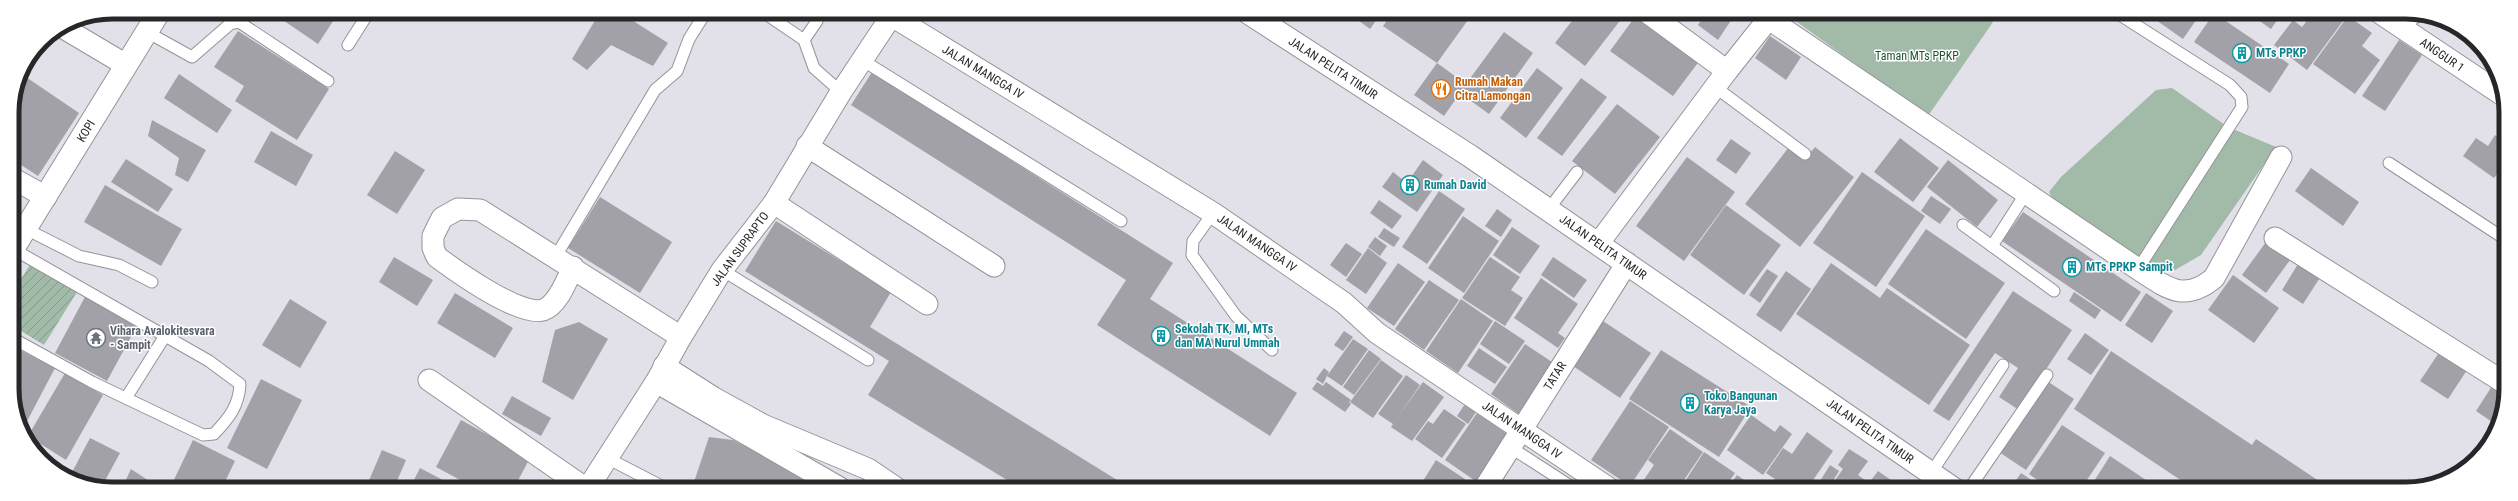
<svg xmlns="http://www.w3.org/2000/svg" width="2518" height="501" viewBox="0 0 2518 501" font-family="'Roboto Condensed',sans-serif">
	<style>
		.green { fill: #a2bba8 }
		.garden { fill: url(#garden-furrows) }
		.building { fill: #a3a1a8 }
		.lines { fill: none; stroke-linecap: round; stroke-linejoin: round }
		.service-casing { stroke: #95939a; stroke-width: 13 }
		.minor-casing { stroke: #95939a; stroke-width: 23 }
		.tertiary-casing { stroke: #95939a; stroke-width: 24 }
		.service { stroke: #fff; stroke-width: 11 }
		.minor { stroke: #fff; stroke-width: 21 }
		.tertiary { stroke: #fff; stroke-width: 22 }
		.labels { text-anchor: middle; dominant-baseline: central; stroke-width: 3; stroke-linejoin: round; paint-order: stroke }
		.culture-label { font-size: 12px; font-weight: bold; fill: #0d838f; stroke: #fff; text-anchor: start }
		.street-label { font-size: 12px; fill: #272629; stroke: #fff }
		.park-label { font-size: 12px; fill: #1c5431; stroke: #fff }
		.food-label { font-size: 12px; font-weight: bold; fill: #c56008; stroke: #fff; text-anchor: start }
		.worship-label { font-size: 12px; font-weight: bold; fill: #5b616d; stroke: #fff; text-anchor: start }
		.rim { fill: none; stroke: #272629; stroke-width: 5 }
	</style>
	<defs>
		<pattern id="garden-furrows" width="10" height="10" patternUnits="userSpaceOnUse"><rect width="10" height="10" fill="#a2bba8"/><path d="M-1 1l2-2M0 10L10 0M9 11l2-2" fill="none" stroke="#849889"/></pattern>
	</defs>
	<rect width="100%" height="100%" fill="#e2e0e8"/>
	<g class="green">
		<path d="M1797 13H1979L1993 22 1928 116 1790 17Z"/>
		<path d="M2172 88 2228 127 2276 147 2201 255 2175 270H2151L2058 211 2049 192 2061 177 2156 90Z"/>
	</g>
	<path class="garden" d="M31 263 77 292 44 345 13 326V292Z"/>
	<g class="building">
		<path d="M271 12H339L318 44Z"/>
		<path d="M600 12H619L668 43 653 66 611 45 587 70 572 59Z"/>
		<path d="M1347 12H1382L1370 29Z"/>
		<path d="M1393 12 1419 13H1473L1437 63 1383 26Z"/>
		<path d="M1578 13H1626L1585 66 1555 43Z"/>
		<path d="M1706 13H1736L1718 40 1698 25Z"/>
		<path d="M2146 13H2201L2183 39Z"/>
		<path d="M2214 13 2289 64 2270 93 2194 42Z"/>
		<path d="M2253 13H2282L2271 29 2251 15Z"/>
		<path d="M2313 13H2331L2343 21 2307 70 2274 45 2293 20 2302 27Z"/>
		<path d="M1637 14 1700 60 1673 96 1610 51Z"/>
		<path d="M2348 16 2372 33 2362 46 2380 60 2355 94 2313 64Z"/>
		<path d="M238 31 329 89 297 140 235 101 244 86 214 67Z"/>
		<path d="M1504 32 1533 53 1489 114 1460 93 1444 116 1414 95 1437 63 1466 84Z"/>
		<path d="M1770 36 1801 57 1786 80 1755 58Z"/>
		<path d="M2399 40 2422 55 2385 111 2362 96Z"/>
		<path d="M1537 68 1563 88 1526 138 1500 118Z"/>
		<path d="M872 72 1173 263 1150 299 1297 393 1270 436 1097 325 1126 280 851 105Z"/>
		<path d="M179 74 232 110 217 133 164 98Z"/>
		<path d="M23 75 79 113 38 176 12 159V111L18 82Z"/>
		<path d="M1581 78 1607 97 1562 156 1537 138Z"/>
		<path d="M1617 104 1660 137 1615 194 1572 161Z"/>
		<path d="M152 120 206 150 188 182 175 175 179 158 148 136Z"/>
		<path d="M271 131 313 155 296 186 254 162Z"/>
		<path d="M2495 135 2504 142V166L2494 178 2463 156 2476 138 2488 146Z"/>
		<path d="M1900 138 1939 168 1913 202 1874 172Z"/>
		<path d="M1731 139 1751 153 1736 174 1716 160Z"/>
		<path d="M1789 147 1805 159 1815 147 1854 177 1800 247 1745 204Z"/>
		<path d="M395 151 425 170 397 214 367 195Z"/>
		<path d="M1687 157 1735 192 1684 261 1636 226Z"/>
		<path d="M126 159 173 189 158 212 111 182Z"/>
		<path d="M1423 160 1443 175 1417 212 1382 187 1393 172 1407 183Z"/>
		<path d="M1948 160 1998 200 1977 227 1927 187Z"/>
		<path d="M2311 168 2359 202 2343 226 2295 191Z"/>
		<path d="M1862 172 1925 216 1876 287 1813 243Z"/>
		<path d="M105 185 182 229 161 266 84 222Z"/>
		<path d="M1439 191 1465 209 1427 264 1402 247Z"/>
		<path d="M1931 196 1951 209 1940 224 1921 211Z"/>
		<path d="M600 197 672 242 640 293 568 248Z"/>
		<path d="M13 198 21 204 13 218Z"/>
		<path d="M1379 200 1402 216 1392 229 1370 213Z"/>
		<path d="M1726 205 1781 245 1744 295 1690 255Z"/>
		<path d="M1497 209 1512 220 1501 237 1485 226Z"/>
		<path d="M2023 212 2141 292 2121 322 2002 241Z"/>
		<path d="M1463 216 1499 241 1464 293 1428 268Z"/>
		<path d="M776 221 891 292 870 327 1130 488H1020L868 395 889 361 745 271Z"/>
		<path d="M1512 227 1540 246 1520 274 1493 255Z"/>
		<path d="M1384 228 1400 238 1394 247 1378 237Z"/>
		<path d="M1926 229 2005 283 1966 339 1888 284Z"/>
		<path d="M1375 237 1387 246 1380 256 1368 247Z"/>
		<path d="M2266 242 2290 260 2266 293 2242 275Z"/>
		<path d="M1346 243 1362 254 1346 277 1330 265Z"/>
		<path d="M1368 248 1387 263 1366 294 1346 280Z"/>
		<path d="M394 257 433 280 417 306 379 282Z"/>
		<path d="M1490 257 1520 277 1511 290 1523 298 1505 326 1462 298Z"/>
		<path d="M1553 257 1587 280 1574 298 1541 275Z"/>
		<path d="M2301 259 2323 273 2303 304 2282 290Z"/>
		<path d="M1398 263 1425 282 1394 326 1367 308Z"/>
		<path d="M1831 263 1880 298 1887 288 1970 345 1929 405 1796 314Z"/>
		<path d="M1767 269 1778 276 1760 303 1749 295Z"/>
		<path d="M1786 271 1811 289 1781 332 1756 315Z"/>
		<path d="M2233 275 2279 308 2254 343 2208 310Z"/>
		<path d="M1541 278 1578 304 1558 333 1565 338 1558 348 1514 318Z"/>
		<path d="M1429 280 1459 300 1424 350 1395 329Z"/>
		<path d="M2013 291 2072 330 2019 410 1999 397 2018 368 1995 353 1949 421 1933 411Z"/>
		<path d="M2074 292 2101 310 2095 319 2069 301Z"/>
		<path d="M455 293 513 328 495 358 437 323Z"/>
		<path d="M2146 293 2173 311 2152 343 2125 325Z"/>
		<path d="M86 295 138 324 107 381 55 353Z"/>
		<path d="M290 299 327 322 300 368 262 345Z"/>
		<path d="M1461 299 1493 321 1458 373 1426 351Z"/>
		<path d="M1495 321 1525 341 1509 364 1480 344Z"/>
		<path d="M1603 321 1651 353 1620 398 1573 366Z"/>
		<path d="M579 322 608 339 573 400 542 382 555 330Z"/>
		<path d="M1344 331 1353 337 1343 351 1334 345Z"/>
		<path d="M2085 333 2109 350 2091 375 2067 359Z"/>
		<path d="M1353 339 1368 349 1342 386 1327 376Z"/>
		<path d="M1525 344 1555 364 1520 415 1491 394Z"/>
		<path d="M14 347 55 368 24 427 14 409Z"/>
		<path d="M1479 348 1507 367 1495 384 1467 366Z"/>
		<path d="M2442 348 2469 367 2448 399 2420 381Z"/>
		<path d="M1369 350 1381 359 1354 395 1343 387Z"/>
		<path d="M1661 350 1751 407 1719 457 1629 399Z"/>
		<path d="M2111 351 2252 445 2256 439 2331 489H2194L2074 409Z"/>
		<path d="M1381 360 1403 376 1373 418 1350 402Z"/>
		<path d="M1324 368 1329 372 1323 384 1316 379Z"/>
		<path d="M65 373 103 395 66 460 28 436Z"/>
		<path d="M1406 375 1420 385 1398 417 1423 382 1444 397 1412 441 1391 427 1393 424 1378 414Z"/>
		<path d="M261 379 302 400 267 469 227 448Z"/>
		<path d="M2047 381 2074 399 2026 470 1999 452Z"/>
		<path d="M1317 382 1323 386 1326 382 1351 400 1349 402 1351 404 1345 412 1312 389Z"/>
		<path d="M2494 383 2505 390V403L2498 426 2476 411Z"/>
		<path d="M512 396 551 418 541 436 502 414Z"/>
		<path d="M1630 401 1669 427 1630 486 1591 460Z"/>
		<path d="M1465 404 1476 412 1468 424 1457 416Z"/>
		<path d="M1444 409 1466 424 1442 458 1415 439 1428 421 1433 424Z"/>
		<path d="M1477 413 1510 436 1477 482 1445 460Z"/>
		<path d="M1751 415 1775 432 1780 425 1792 434 1763 475 1727 450Z"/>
		<path d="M461 420 530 458 514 488H494L486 484 484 488H475L436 467Z"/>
		<path d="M2062 425 2105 453 2081 489H2050L2029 474Z"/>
		<path d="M1670 429 1703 452 1678 489H1654L1643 481 1654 465 1648 460Z"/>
		<path d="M1807 432 1833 451 1807 489H1776L1771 485 1775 479 1766 473 1783 448 1792 454Z"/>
		<path d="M709 437 733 440 794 472 811 488H692Z"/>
		<path d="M90 438 120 453 101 488 69 478Z"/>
		<path d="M193 440 235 461 222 488H170Z"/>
		<path d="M1849 449 1868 461 1858 475 1869 483 1878 471 1901 487 1899 489H1841L1833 483 1843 469 1838 465Z"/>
		<path d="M382 450 406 460 394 488H374L367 485Z"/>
		<path d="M1704 452 1735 473 1724 489H1680Z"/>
		<path d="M2110 456 2146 480 2141 489H2089Z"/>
		<path d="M1436 460 1465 479 1459 489H1418Z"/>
		<path d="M1830 465 1839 471 1828 489H1815Z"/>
		<path d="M420 468 458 488H410Z"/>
		<path d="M131 469 160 488H122Z"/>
		<path d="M2021 473 2045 489H2010Z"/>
		<path d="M1737 475 1757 489H1727Z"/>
	</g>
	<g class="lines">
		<g class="service-casing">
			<g id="service">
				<path d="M763 12 804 40 814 68 841 92"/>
				<path d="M2117 13 2230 85 2241 97 2242 107 2138 269"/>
				<path d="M2402 28 2421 13"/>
				<path d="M147 32 192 57 230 24 239 22 328 81"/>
				<path d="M804 40 817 21 819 12"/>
				<path d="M348 45 369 12"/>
				<path d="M862 60 1121 221"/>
				<path d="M1715 87 1805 154"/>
				<path d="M2389 163 2505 239"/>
				<path d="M1548 210 1577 172"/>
				<path d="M1213 213 1193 241 1192 255 1236 316 1272 350"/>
				<path d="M1963 225 2054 291"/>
				<path d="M26 229 79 256 119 265 152 282"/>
				<path d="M1992 246 2026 193"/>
				<path d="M13 249 209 361 240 384C239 406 229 418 214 434L203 435 92 382 14 339"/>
				<path d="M556 256 655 90 677 71 689 39 706 12"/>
				<path d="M722 270 868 360"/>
				<path d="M126 398 165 336"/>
				<path d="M1510 447 1575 489"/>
				<path d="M609 459 665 488"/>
				<path d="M1931 473 2003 365"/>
				<path d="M1969 489 2047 375"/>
			</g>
		</g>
		<g class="minor-casing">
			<g id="minor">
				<path d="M1648 13 1727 71"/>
				<path d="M2380 13 2504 96"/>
				<path d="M892 16 1213 213 1344 303 1377 333 1610 489"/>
				<path d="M1769 19 2138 269C2167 288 2184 303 2214 278L2281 157"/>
				<path d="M62 27 126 65"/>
				<path d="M807 146 994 266"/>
				<path d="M12 178 46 197"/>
				<path d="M774 203 927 304"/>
				<path d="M2275 238 2505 383"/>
				<path d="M1598 244 1727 71 1773 13"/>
				<path d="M573 267C567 280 558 305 543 310 520 317 456 271 437 257L433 248V236L442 218 458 209 480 210 681 337"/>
				<path d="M664 366 714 398 763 425 868 469 896 488"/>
				<path d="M429 380 585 488"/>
				<path d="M656 382 840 488"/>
				<path d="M588 488 656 382 681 337 722 270 774 203 841 92 894 12"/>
				<path d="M1484 489 1627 263"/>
			</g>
		</g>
		<g class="tertiary-casing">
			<g id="tertiary">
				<path d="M1247 12 1470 156 1954 489"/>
				<path d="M13 249 159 12"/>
			</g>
		</g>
		<use href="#service" class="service"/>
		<use href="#minor" class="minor"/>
		<use href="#tertiary" class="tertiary"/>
	</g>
	<defs>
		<g id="building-ring" transform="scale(1)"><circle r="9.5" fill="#fff" stroke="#0f9aa8" stroke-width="1.5"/><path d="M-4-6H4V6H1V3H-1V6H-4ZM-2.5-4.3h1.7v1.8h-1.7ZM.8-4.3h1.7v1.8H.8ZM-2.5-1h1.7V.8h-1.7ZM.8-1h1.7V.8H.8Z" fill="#0f9aa8"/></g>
		<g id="restaurant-ring" transform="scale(1)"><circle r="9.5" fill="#fff" stroke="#e8710a" stroke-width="1.5"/><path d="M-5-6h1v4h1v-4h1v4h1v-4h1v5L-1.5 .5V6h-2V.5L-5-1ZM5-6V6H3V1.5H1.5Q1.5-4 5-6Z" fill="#e8710a"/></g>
		<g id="temple-ring" transform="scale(1)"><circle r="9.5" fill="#fff" stroke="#6b7280" stroke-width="1.5"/><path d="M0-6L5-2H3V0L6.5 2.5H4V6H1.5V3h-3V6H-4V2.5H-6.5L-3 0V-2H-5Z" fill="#6b7280"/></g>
	</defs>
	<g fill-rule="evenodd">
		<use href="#building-ring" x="2242" y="53"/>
		<use href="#restaurant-ring" x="1441" y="89"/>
		<use href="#building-ring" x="1410" y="185"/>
		<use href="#building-ring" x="2072" y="267"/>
		<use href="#building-ring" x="1161" y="336"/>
		<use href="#temple-ring" x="96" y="338"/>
		<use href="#building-ring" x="1690" y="403"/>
	</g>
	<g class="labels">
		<g class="culture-label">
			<text x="2256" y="53">MTs PPKP</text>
			<text x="1424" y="185">Rumah David</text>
			<text x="2086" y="267">MTs PPKP Sampit</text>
			<text x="1175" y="329">Sekolah TK, MI, MTs<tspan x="1175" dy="14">dan MA Nurul Ummah</tspan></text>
			<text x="1704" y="396">Toko Bangunan<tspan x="1704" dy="14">Karya Jaya</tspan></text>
		</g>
		<g class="street-label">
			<text transform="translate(2442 55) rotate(34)">ANGGUR 1</text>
			<text transform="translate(1333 68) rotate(33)">JALAN PELITA TIMUR</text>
			<text transform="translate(983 72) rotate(31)">JALAN MANGGA IV</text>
			<text transform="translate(86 131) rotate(-59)">KOPI</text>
			<text transform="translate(1257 243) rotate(34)">JALAN MANGGA IV</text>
			<text transform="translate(1603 247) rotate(35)">JALAN PELITA TIMUR</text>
			<text transform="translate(740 249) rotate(-54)">JALAN SUPRAPTO</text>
			<text transform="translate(1555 376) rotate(-58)">TATAR</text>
			<text transform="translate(1522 430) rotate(34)">JALAN MANGGA IV</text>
			<text transform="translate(1870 431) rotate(35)">JALAN PELITA TIMUR</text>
		</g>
		<g class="park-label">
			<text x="1917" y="56">Taman MTs PPKP</text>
		</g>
		<g class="food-label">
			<text x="1455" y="82">Rumah Makan<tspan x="1455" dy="14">Citra Lamongan</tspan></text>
		</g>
		<g class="worship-label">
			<text x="110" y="331">Vihara Avalokitesvara<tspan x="110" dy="14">- Sampit</tspan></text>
		</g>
	</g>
	<path d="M0 0H2518V501H0ZM112 19H2406A93 93 0 0 1 2499 112V389A93 93 0 0 1 2406 482H112A93 93 0 0 1 19 389V112A93 93 0 0 1 112 19Z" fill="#fff" fill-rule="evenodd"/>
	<path class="rim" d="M112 19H2406A93 93 0 0 1 2499 112V389A93 93 0 0 1 2406 482H112A93 93 0 0 1 19 389V112A93 93 0 0 1 112 19Z"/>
</svg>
